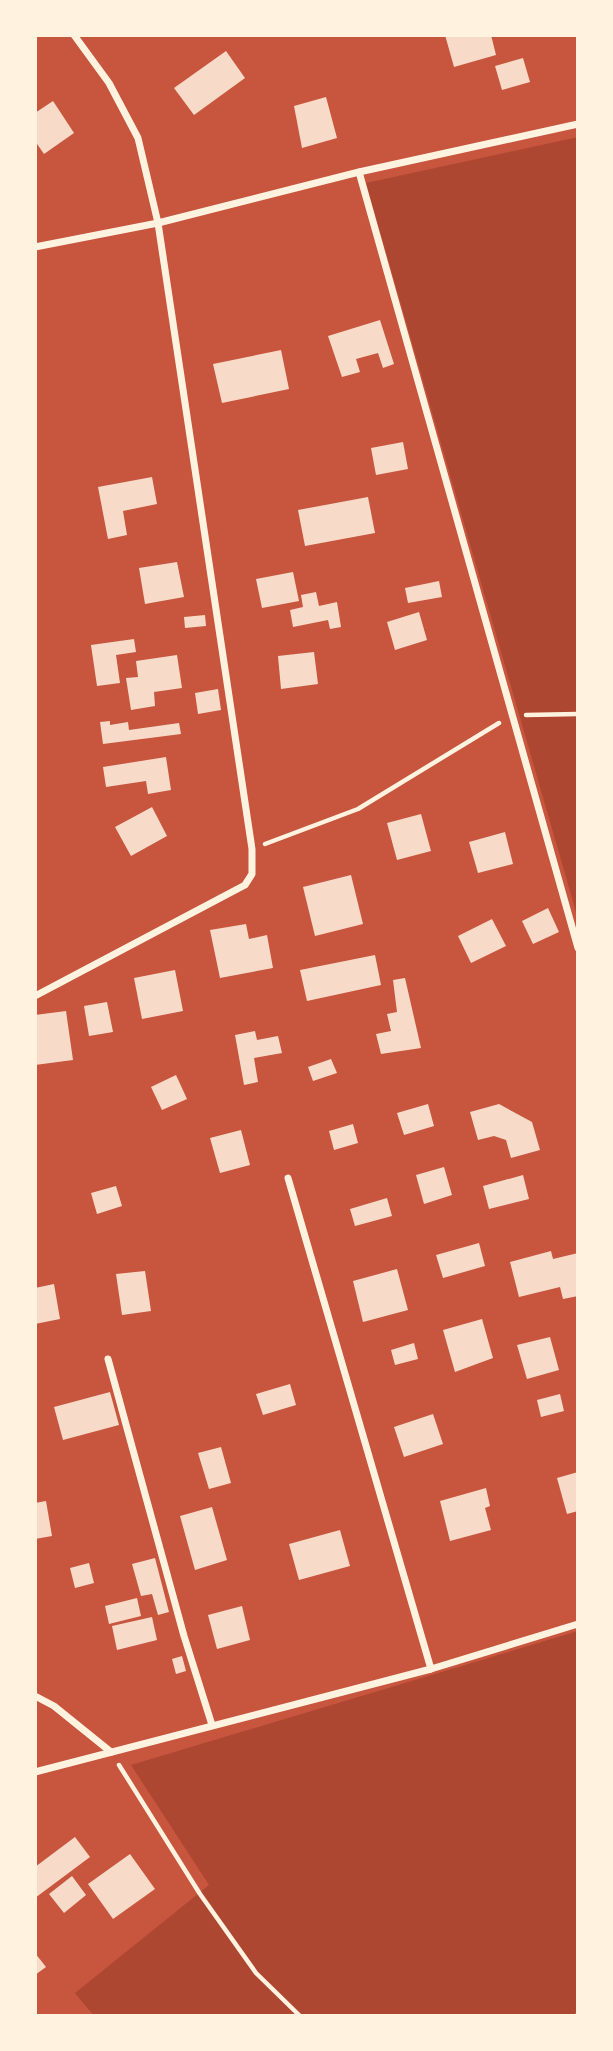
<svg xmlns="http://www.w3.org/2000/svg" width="613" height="2051" viewBox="0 0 613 2051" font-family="Jost,sans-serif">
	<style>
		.green { fill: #ae4732 }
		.building { fill: #f7dbc8 }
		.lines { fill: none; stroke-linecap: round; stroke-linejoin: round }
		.path { stroke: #fff3e0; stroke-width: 4.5 }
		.minor { stroke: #fff3e0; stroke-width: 7 }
	</style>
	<rect width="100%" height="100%" fill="#c8553d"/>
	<g class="green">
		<path d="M578 137V919L366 183Z"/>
		<path d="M578 1631V2016H94L75 1993 209 1885 131 1765Z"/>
	</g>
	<g class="building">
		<path d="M445 35H491L496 55 454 67Z"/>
		<path d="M226 51 245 78 194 115 174 88Z"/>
		<path d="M523 58 530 82 502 90 495 66Z"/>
		<path d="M326 97 337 138 302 148 294 106Z"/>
		<path d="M53 101 74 133 44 154 35 141V113Z"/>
		<path d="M380 320 394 364 383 368 378 353 356 359 360 372 342 377 328 336Z"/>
		<path d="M281 350 289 389 222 403 213 364Z"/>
		<path d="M403 442 408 469 376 475 371 448Z"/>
		<path d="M152 477 157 504 123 511 127 535 108 539 98 487Z"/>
		<path d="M368 497 375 533 305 546 298 510Z"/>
		<path d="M177 562 184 597 145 604 139 568Z"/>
		<path d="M293 572 299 601 262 608 256 579Z"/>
		<path d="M439 581 442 597 408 603 405 588Z"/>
		<path d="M316 592 319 606 337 602 341 627 330 629 328 620 293 627 290 610 303 607 301 595Z"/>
		<path d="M419 612 427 640 395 650 387 622Z"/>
		<path d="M205 615 206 626 185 628 184 617Z"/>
		<path d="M134 639 136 652 116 655 120 683 97 686 91 645Z"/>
		<path d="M314 652 318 684 281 689 278 656Z"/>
		<path d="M177 655 182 688 154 692 155 706 131 710 126 678 138 677 136 661Z"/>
		<path d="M218 689 221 710 198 714 195 693Z"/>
		<path d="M110 721V725L128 722 129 730 179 723 181 734 103 744 100 722Z"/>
		<path d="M166 757 171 790 148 794 146 781 106 787 103 767Z"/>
		<path d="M152 807 167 836 131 856 115 827Z"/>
		<path d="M421 814 431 851 397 860 387 823Z"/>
		<path d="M505 832 513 864 478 873 469 842Z"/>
		<path d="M351 875 363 924 315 936 303 887Z"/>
		<path d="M548 908 559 932 533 944 522 921Z"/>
		<path d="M492 919 506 946 471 963 458 936Z"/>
		<path d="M246 924 249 939 267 935 273 968 220 978 210 930Z"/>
		<path d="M375 955 381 985 307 1001 300 970Z"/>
		<path d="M175 970 183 1011 142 1019 134 978Z"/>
		<path d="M405 978 421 1048 381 1054 376 1034 391 1031 387 1014 397 1012 393 980Z"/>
		<path d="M107 1002 113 1032 89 1036 84 1006Z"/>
		<path d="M66 1011 73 1060 35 1065V1015Z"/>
		<path d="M255 1031 257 1040 278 1036 282 1053 254 1058 258 1082 244 1085 235 1035Z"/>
		<path d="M331 1059 337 1073 313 1081 308 1067Z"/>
		<path d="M176 1075 187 1099 162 1110 151 1087Z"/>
		<path d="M428 1104 434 1126 404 1135 397 1113Z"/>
		<path d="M499 1104 532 1122 540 1150 511 1158 506 1140 494 1136 478 1140 470 1112Z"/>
		<path d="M353 1124 358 1143 334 1150 329 1131Z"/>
		<path d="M241 1130 250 1165 220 1173 210 1138Z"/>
		<path d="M444 1167 452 1195 424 1204 416 1175Z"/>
		<path d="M523 1175 529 1199 489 1209 483 1186Z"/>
		<path d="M116 1186 122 1206 97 1214 91 1193Z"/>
		<path d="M387 1198 392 1216 355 1226 350 1209Z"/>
		<path d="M479 1243 485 1266 443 1278 436 1255Z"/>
		<path d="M551 1251 553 1259 578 1253V1296L563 1299 560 1287 519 1297 510 1262Z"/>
		<path d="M397 1269 408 1310 363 1322 353 1281Z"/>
		<path d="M145 1271 151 1311 122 1315 116 1274Z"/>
		<path d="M54 1284 60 1319 35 1324V1288Z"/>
		<path d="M482 1319 493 1358 455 1372 443 1330Z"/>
		<path d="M550 1337 559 1370 527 1379 517 1345Z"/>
		<path d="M414 1343 418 1359 395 1365 391 1350Z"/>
		<path d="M290 1384 296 1405 263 1415 256 1394Z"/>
		<path d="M110 1392 119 1425 63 1440 54 1407Z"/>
		<path d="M560 1394 564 1411 541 1417 537 1400Z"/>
		<path d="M433 1414 443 1444 404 1457 394 1427Z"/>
		<path d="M221 1447 231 1483 209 1489 198 1453Z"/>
		<path d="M578 1472V1511L567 1514 557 1478Z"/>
		<path d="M486 1488 490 1506 485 1508 491 1530 450 1541 440 1501Z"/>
		<path d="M46 1501 52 1536 35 1539V1503Z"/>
		<path d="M212 1507 227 1560 195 1570 180 1516Z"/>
		<path d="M340 1530 350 1566 299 1580 289 1544Z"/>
		<path d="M155 1558 169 1612 158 1615 152 1594 141 1596 132 1564Z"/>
		<path d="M89 1563 94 1583 75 1588 70 1568Z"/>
		<path d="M137 1598 141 1616 109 1624 105 1606Z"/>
		<path d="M242 1606 250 1640 217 1649 208 1615Z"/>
		<path d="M152 1617 157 1640 117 1650 112 1626Z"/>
		<path d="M182 1656 186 1671 176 1674 172 1659Z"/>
		<path d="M75 1837 90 1857 35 1898V1867Z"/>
		<path d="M130 1854 155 1889 113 1919 88 1884Z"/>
		<path d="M72 1876 86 1895 64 1913 49 1894Z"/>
		<path d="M35 1953 46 1967 35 1975Z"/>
	</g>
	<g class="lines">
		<g class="path">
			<path d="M526 715 578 714"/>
			<path d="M265 844 358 809 499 723"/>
			<path d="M119 1765 200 1894 256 1973 300 2016"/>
			<path d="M577 2016 578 2014"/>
		</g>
		<g class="minor">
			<path d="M359 172 578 948"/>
			<path d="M35 247 158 223 359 172 578 124"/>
			<path d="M35 996 245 885 252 874V849L158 223 138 138 109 83 74 35"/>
			<path d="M288 1178 431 1669"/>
			<path d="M108 1359 184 1636 212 1725"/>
			<path d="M35 1696 54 1706 111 1752"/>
			<path d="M35 1772 431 1669 578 1624"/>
		</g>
	</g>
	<rect width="613" height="2051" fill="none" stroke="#fff3e0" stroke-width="74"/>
</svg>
